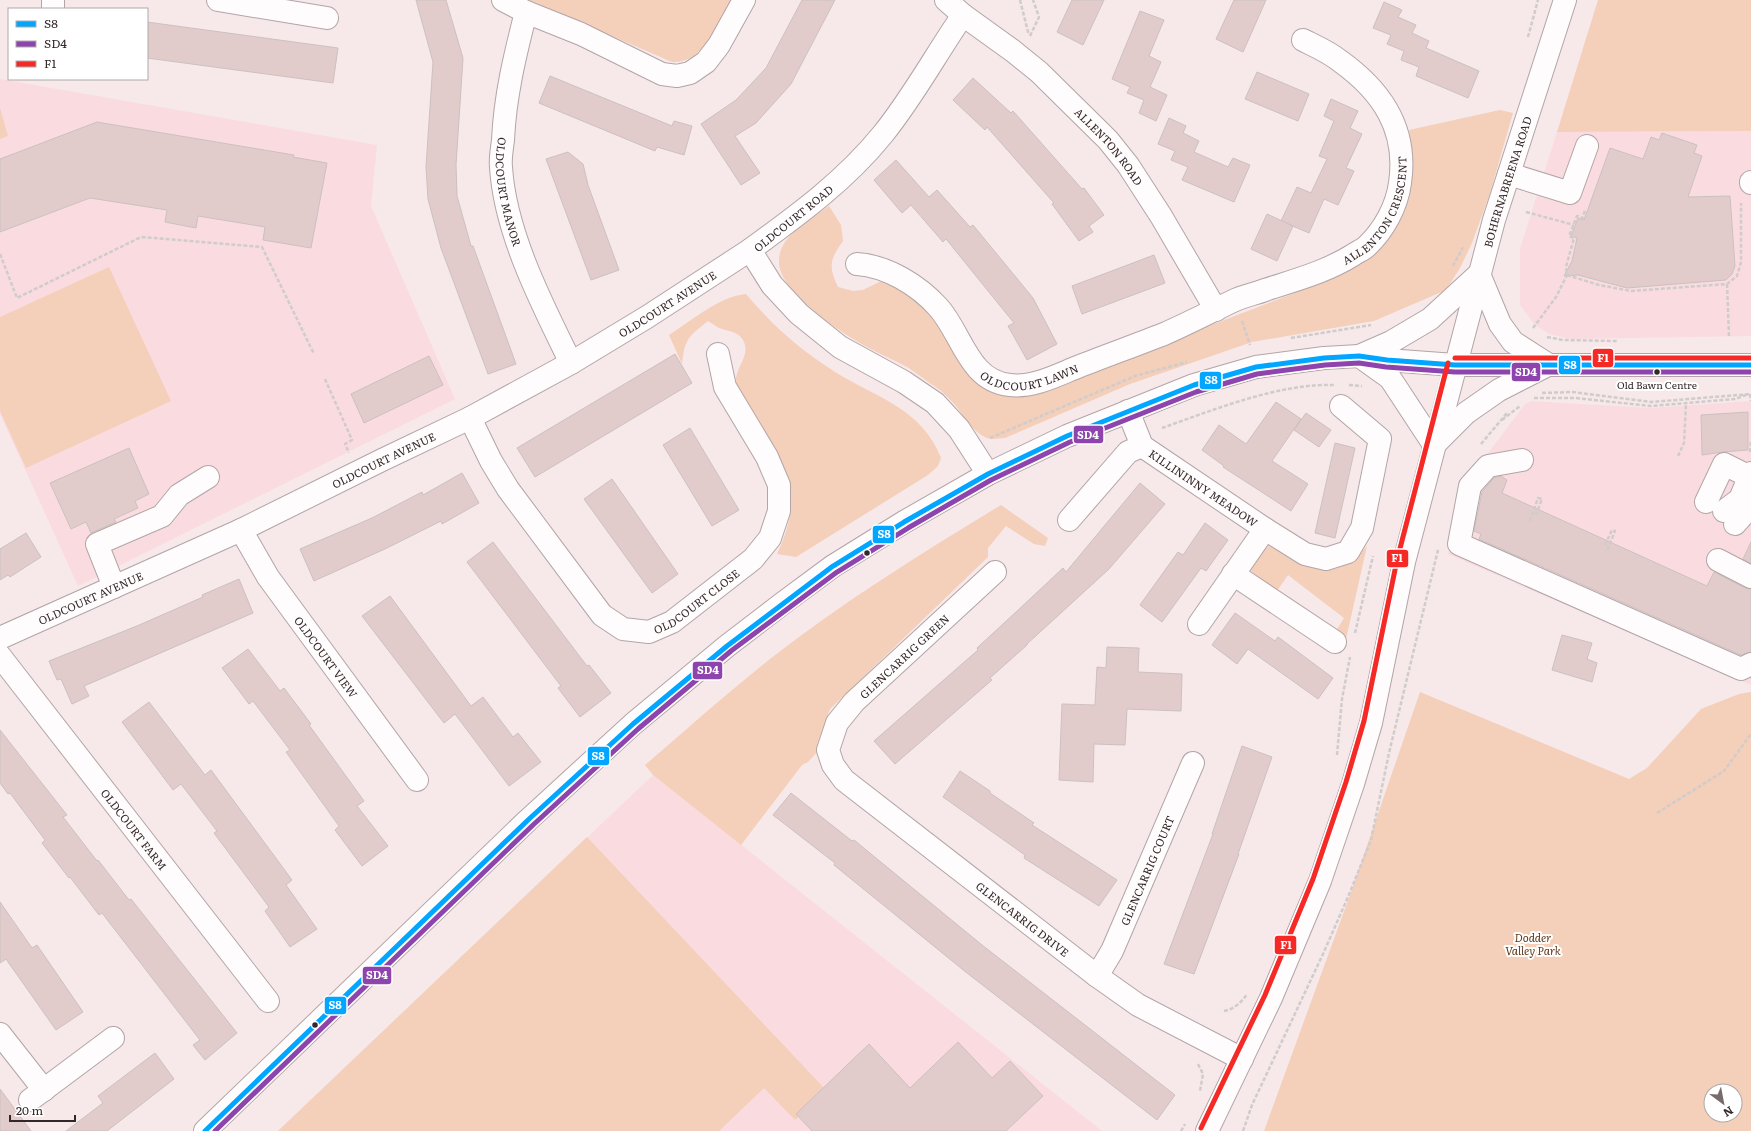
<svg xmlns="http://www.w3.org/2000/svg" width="1751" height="1131" viewBox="0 0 1751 1131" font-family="Literata,serif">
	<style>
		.built { fill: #fadce0 }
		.green { fill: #f4cfb9; fill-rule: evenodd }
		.building { fill: #e1cccb; stroke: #ccc0c0 }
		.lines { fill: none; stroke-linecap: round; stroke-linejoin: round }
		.minor-casing { stroke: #b2a5a7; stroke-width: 24 }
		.major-casing { stroke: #b2a5a7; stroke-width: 24 }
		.path { stroke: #d0cccc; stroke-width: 2.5; stroke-dasharray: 4 2; stroke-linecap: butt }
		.minor { stroke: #fefcfc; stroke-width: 22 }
		.major { stroke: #fefcfc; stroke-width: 22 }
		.path-bridge { stroke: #d0cccc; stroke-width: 2.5; stroke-dasharray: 4 2; stroke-linecap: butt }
		.bus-1-casing { stroke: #fff; stroke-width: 8 }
		.bus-2-casing { stroke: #fff; stroke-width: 8 }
		.bus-3-casing { stroke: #fff; stroke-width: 8 }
		.bus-1 { stroke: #00a6ff; stroke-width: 5 }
		.bus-2 { stroke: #8e44ad; stroke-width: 5 }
		.bus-3 { stroke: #f52a26; stroke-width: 5 }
		.bus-dot { fill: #332729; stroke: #fff; stroke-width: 1.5 }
		.labels { text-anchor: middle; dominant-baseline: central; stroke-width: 4; stroke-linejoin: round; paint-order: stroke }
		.bus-label { font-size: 10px; fill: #332729; stroke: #fff }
		.street-label { font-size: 11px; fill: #332729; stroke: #fff }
		.park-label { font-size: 11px; font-style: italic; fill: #603919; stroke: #fff }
		.line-badge { stroke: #fff; stroke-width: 1.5 }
		.badge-label { font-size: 11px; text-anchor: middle; font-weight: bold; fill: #fff }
	</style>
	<rect width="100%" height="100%" fill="#f7e8ea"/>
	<g class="built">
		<path d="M0 79 377 145 371 206 455 399 78 586 0 414Z"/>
		<path d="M1751 131V336L1571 339 1549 334 1535 325 1520 305V249L1557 132Z"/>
		<path d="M1531 401 1650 408 1751 401V685L1448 554 1465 484 1525 404Z"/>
		<path d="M653 775 1102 1131H278Z"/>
	</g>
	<g class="green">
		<path d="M529 0H731C718 24 703 64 672 62Z"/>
		<path d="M1598 0H1751V131L1557 132Z"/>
		<path d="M0 108 8 136 0 139Z"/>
		<path d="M1500 110 1513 113 1490 193 1472 243 1460 268 1446 290 1374 321 1252 342 1226 351 1130 384 1005 438C1000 438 992 440 987 438 973 432 965 418 956 406 949 398 940 389 931 384 924 379 916 373 909 368 891 358 872 351 855 340 833 327 779 290 779 262 778 236 811 219 829 206L841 225 843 241C830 259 828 266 838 287L853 291 863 290 879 282 891 281 927 309 970 374 981 386 997 394 1014 396 1031 394 1326 281C1341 274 1356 267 1369 257 1410 228 1416 176 1409 130Z"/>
		<path d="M109 267 171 401 26 468 0 411V317Z"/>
		<path d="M746 294C774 327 798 348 835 372 875 397 922 408 941 458L938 466 928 475 796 557 777 554C804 497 789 470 757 421 751 411 741 400 738 390 737 386 735 381 736 378 738 364 751 354 743 340 738 331 727 331 719 328 715 326 712 323 708 321 688 337 685 338 682 364L669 335C691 321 720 296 746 294Z"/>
		<path d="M1001 505 1048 538 1045 546 1034 544 1006 526 988 548V557L830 709 817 744 819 750 808 762 802 765 741 845 653 775 645 765C686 730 727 693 770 659 843 602 922 553 1001 505Z"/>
		<path d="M1269 546C1279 547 1286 553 1294 558 1324 577 1344 573 1367 546L1346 639 1336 631 1344 618 1288 575 1277 591 1251 571C1252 562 1262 551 1269 546Z"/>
		<path d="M1420 692 1629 779 1647 768 1701 709 1739 694 1751 692V1131H1264L1350 895ZM1711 1091H1735V1115H1711Z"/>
		<path d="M587 837 826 1090 795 1120 764 1088 719 1131H278Z"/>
	</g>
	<g class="building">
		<path d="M416 0H446L463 58 456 165 457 196 471 246H473L516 364 488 374 441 248 428 199 426 167 433 62Z"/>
		<path d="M802 0H835L791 84 756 123 735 136 760 173 741 185 701 124 736 100 766 68Z"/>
		<path d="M1072 0H1104L1083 45 1057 32Z"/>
		<path d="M1234 0H1266L1243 52 1216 39Z"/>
		<path d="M1384 2 1402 10 1398 17 1416 25 1412 33 1429 41 1426 48 1479 71 1468 98 1416 76 1419 67 1401 60 1404 51 1387 44 1391 35 1373 28Z"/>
		<path d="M1140 11 1164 20 1149 56 1161 62 1150 87 1167 95 1156 121 1139 113 1144 100 1127 93 1130 87 1112 79Z"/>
		<path d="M147 22 338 48 333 83 147 58Z"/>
		<path d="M1257 72 1309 94 1298 121 1245 99Z"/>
		<path d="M550 76 672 126 674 121 692 126 684 155 657 147 655 151 539 103Z"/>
		<path d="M973 78 1011 113 1013 111 1082 189 1084 188 1104 215 1089 226 1093 232 1079 241 1052 204 1054 203 987 127 985 130 953 100Z"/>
		<path d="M1331 99 1358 111 1350 128 1362 134 1346 168 1354 171 1338 205 1324 199 1309 233 1281 221 1297 187 1311 193 1327 159 1319 156 1334 121 1324 116Z"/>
		<path d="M1169 118 1186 126 1183 133 1199 141 1194 152 1228 167 1233 158 1250 165 1234 202 1182 180 1188 167 1171 160 1175 151 1158 144Z"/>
		<path d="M97 122 294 155 293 157 327 163 311 248 263 240 265 227 198 216 196 228 165 222 167 210 90 198 0 232V159Z"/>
		<path d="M1662 133 1697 145 1694 153 1702 156 1688 197 1730 196 1735 266 1732 274 1726 280 1627 288 1578 275 1564 276 1572 261 1577 238 1571 236 1578 218 1584 220 1610 148 1643 159 1651 137 1659 140Z"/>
		<path d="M568 152 583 164 588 185 619 270 591 280 546 159Z"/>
		<path d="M896 160 929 197 937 190 970 227 973 225 1033 298 1057 344 1027 360 1008 326 1014 323 946 239 943 242 911 205 902 213 874 180Z"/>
		<path d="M1267 214 1293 226 1277 261 1251 249Z"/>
		<path d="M1154 255 1165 283 1082 314 1072 286Z"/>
		<path d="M675 354 692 383 535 477 517 448Z"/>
		<path d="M429 356 443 385 364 423 351 394Z"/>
		<path d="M1276 402 1301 419 1272 461 1308 484 1291 511 1223 467 1224 466 1202 450 1219 425 1246 444Z"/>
		<path d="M1748 412V450L1723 452 1702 455 1701 415Z"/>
		<path d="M1306 413 1331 430 1319 447 1294 430Z"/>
		<path d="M690 428 739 510 712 526 663 445Z"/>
		<path d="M1335 443 1355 448 1335 538 1315 533Z"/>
		<path d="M129 448 149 494 135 501 138 508 114 519 116 522 91 533 86 522 71 529 50 483Z"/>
		<path d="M462 473 479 503 442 524 441 521 387 548 314 581 300 549 372 518 422 492 423 495Z"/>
		<path d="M1501 476 1507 480 1502 493 1707 586 1714 572 1745 588 1751 589V652L1741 655 1479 539 1481 534 1474 531 1482 492 1494 478Z"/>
		<path d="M612 479 678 574 652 593 584 499Z"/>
		<path d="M1140 483 1165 504 1109 569 1027 644V645L990 678 992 680 895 764 874 741 978 650 977 648 1016 612 1063 568 1066 572Z"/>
		<path d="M1205 523 1228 540 1206 571 1201 568 1162 622 1140 605 1178 552 1183 555Z"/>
		<path d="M26 533 41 557 10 577 8 575 0 580V549Z"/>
		<path d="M493 542 587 666 589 665 611 693 580 717 558 688 561 686 467 562Z"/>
		<path d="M1751 542V563L1743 559Z"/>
		<path d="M239 579 253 613 84 686 89 696 72 704 61 679 57 680 49 661 137 626 203 597 202 595Z"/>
		<path d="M390 596 471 706 483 697 513 737 518 733 541 762 509 786 455 714 444 723 362 616Z"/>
		<path d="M1235 613 1275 641 1278 637 1333 678 1318 699 1248 649 1237 664 1212 645Z"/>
		<path d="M1562 635 1592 643 1587 659 1597 663 1592 682 1552 670Z"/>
		<path d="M1107 647 1139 648 1138 672 1182 674 1181 711 1127 709 1125 745 1094 744 1093 782 1059 780 1062 704 1095 705 1097 667 1106 668Z"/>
		<path d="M248 649 280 691 284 688 311 724 309 725 364 801 357 806 388 846 362 866 335 830 339 826 286 752 290 750 253 701 249 704 222 668Z"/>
		<path d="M149 702 205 775 211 770 292 880 286 885 317 929 290 947 265 911 269 907 214 833 217 831 181 784 173 790 122 722Z"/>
		<path d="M0 730 67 815 63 817 97 861 98 860 129 900 131 899 237 1033 205 1060 193 1045 200 1040 102 913 99 915 70 877 69 878 42 843 45 840 10 793 8 794 0 783Z"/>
		<path d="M1242 746 1272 757 1238 854H1239L1194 974 1164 964 1213 834H1212Z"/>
		<path d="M960 771 990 791V793L1034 823 1032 825 1117 880 1099 906 1024 858 1025 855 943 797Z"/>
		<path d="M791 793 852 841 854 840 982 945 1175 1095 1157 1120 967 973 834 865 835 863 773 815Z"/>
		<path d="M0 902 32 948 37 945 83 1012 56 1030 6 959 0 963Z"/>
		<path d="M958 1042 992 1078 1010 1061 1043 1096 1006 1131H812L796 1114 869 1044 910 1088Z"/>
		<path d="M155 1053 174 1079 107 1131H66L103 1103 98 1096Z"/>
		<path d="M0 1089 31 1131H0Z"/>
	</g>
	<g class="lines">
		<g class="minor-casing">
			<g id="minor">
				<path d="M53 0V9"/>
				<path d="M218 0 327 18"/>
				<path d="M503 0 526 12 581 34 662 74 677 76 690 73 706 62 719 45 744 0"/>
				<path id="s1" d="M946 0 963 15 1013 51 1039 72 1108 140 1128 165 1161 216 1216 310"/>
				<path id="s2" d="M526 12C515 55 505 96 503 140 502 149 500 158 501 167 505 233 542 304 571 363"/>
				<path d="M963 15C936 54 913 97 883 134 846 180 798 215 750 250L772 285 799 314 840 347 904 382 935 403 959 429 988 474"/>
				<path d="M1509 174 1570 193 1587 146"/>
				<path d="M1751 182V183"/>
				<path id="s3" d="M857 264C887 266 918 285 938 307 962 333 968 381 1010 385 1034 388 1059 374 1080 366 1108 355 1136 345 1164 334 1187 324 1210 312 1233 301 1243 296 1255 294 1265 290 1295 280 1326 272 1353 255 1357 252 1363 250 1367 246 1384 230 1397 206 1400 183 1408 129 1382 91 1340 61 1329 52 1315 46 1303 40"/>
				<path id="s4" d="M1128 411 1142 446 1265 529 1305 554 1326 559 1348 552 1362 528 1380 439 1341 406"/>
				<path id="s5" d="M470 418 491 461 508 489 602 615 623 629 649 632 672 622 753 559 770 538 779 511V485L767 457 725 387 718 354"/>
				<path d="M1522 460 1488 466 1470 486 1459 544 1741 669 1751 664"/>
				<path d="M1706 502 1724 464 1750 477"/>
				<path d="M1724 511 1740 499 1751 473"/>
				<path d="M1069 520 1128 452 1142 446"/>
				<path d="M1735 524 1751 506"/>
				<path id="s6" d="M241 530 268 577 417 780"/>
				<path d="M1718 560 1751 577"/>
				<path id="s7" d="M995 572 854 702 837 723 828 750 833 765 844 780 1097 976 1138 1005 1242 1059"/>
				<path d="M1233 574 1335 642"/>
				<path d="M114 587 97 544 162 516 179 495 208 477"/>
				<path d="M1199 624 1265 529"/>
				<path id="s8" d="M0 638 241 530 382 460 470 418 571 363 647 317 750 250"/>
				<path id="s9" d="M0 656 268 1001"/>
				<path id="s10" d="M1097 976 1112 951 1193 763"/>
				<path d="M0 1034 44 1090"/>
				<path d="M30 1100 113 1038"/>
			</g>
		</g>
		<g class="major-casing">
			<g id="major">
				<path d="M1479 274 1500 324 1513 342 1549 365"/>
				<path d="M1359 356 1391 342 1430 319 1479 274"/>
				<path d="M1362 358 1390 378 1434 445"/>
				<path d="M1434 445 1466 413 1499 390 1544 367"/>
				<path d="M205 1131 528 820 633 724 727 646 783 603 833 566 904 522 988 474 1067 436 1194 385 1256 367 1324 358 1359 356 1387 360 1455 365H1751"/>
				<path id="s11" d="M1207 1131 1271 998 1320 881 1353 784 1371 723 1404 562 1494 220 1565 0"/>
			</g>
		</g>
		<g class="path">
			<path d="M1020 0 1028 32 1027 34"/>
			<path d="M1030 36 1039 17 1033 0"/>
			<path d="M1528 37 1538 0"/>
			<path d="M1526 212 1574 225"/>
			<path d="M0 254 17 298 141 237 262 247 314 354"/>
			<path d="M1453 266 1463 247"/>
			<path d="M1567 275 1599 285 1631 291 1727 284 1737 276 1741 262V203"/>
			<path d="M1727 284 1729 336"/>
			<path d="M1242 321 1250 345"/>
			<path d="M1533 328 1556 297 1567 275 1566 267 1574 238 1569 236 1577 216 1583 218 1585 210"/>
			<path d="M1547 337 1563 340 1617 341"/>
			<path d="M1291 338 1371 325"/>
			<path d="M325 379 352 440 345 444 349 453"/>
			<path d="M1349 385 1362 386"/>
			<path d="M1542 393 1573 392 1651 402 1751 394"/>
			<path d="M1750 394 1751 401"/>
			<path d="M1534 398H1575L1651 406 1735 399 1746 395"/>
			<path d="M1502 420 1520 406"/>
			<path d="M1162 428C1213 410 1280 383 1334 385"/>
			<path d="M990 438 1135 376 1187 362"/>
			<path d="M1481 444 1507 413"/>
			<path d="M1750 452 1751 441"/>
			<path d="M1678 456 1684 443 1686 403"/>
			<path d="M1355 633 1373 556"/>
			<path d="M1337 755 1342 699 1350 657"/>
			<path d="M1657 813 1724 771 1751 734"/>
			<path d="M1224 1011C1234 1009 1241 1003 1247 994"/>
			<path d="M1198 1064 1203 1074 1200 1091"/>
			<path d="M1181 1131 1185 1124"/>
			<path d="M1243 1131 1252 1105 1323 954 1348 897 1371 840 1389 753 1438 550"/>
		</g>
		<use href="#minor" class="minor"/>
		<use href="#major" class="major"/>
		<g class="path-bridge">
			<path d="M1530 521 1538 498 1542 499 1536 515"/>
			<path d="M1605 545 1612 530 1615 531 1607 551"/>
		</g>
		<g class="bus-1-casing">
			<path id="bus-1" d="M205 1131 528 820 633 724 727 646 833 566 904 522 988 474 1067 436 1194 385 1256 367 1324 358 1359 356 1387 360 1455 365H1751"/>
		</g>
		<g class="bus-2-casing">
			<path id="bus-2" d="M215 1131 533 825 638 729 731 651 837 572 908 528 991 480 1070 442 1196 392 1257 374 1325 365 1359 363 1386 367 1455 372H1751"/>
		</g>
		<g class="bus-3-casing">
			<g id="bus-3">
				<path d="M1455 358H1751"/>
				<path d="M1201 1128 1265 995 1313 879 1346 782 1364 721 1397 560 1448 363"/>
			</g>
		</g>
		<use href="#bus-1" class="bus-1"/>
		<use href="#bus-2" class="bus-2"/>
		<use href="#bus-3" class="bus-3"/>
	</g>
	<g class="bus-dot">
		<circle cx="1657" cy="372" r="3.5"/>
		<circle cx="867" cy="553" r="3.5"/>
		<circle cx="315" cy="1025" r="3.5"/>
	</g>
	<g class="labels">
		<g class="bus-label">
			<text x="1657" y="384">Old Bawn Centre</text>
		</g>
		<g class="street-label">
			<text stroke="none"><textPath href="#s1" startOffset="220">ALLENTON ROAD</textPath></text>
			<text stroke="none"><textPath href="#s11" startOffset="999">BOHERNABREENA ROAD</textPath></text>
			<text stroke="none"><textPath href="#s2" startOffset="183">OLDCOURT MANOR</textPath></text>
			<text stroke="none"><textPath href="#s3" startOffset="625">ALLENTON CRESCENT</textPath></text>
			<text transform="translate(793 218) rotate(-39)">OLDCOURT ROAD</text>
			<text stroke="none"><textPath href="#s8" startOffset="747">OLDCOURT AVENUE</textPath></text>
			<text stroke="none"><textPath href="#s3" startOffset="224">OLDCOURT LAWN</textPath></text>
			<text stroke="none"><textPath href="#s8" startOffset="423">OLDCOURT AVENUE</textPath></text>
			<text stroke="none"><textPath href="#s4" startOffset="112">KILLININNY MEADOW</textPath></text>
			<text stroke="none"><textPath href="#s8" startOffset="99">OLDCOURT AVENUE</textPath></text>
			<text stroke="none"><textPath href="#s5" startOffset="346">OLDCOURT CLOSE</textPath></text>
			<text transform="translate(904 656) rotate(-43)">GLENCARRIG GREEN</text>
			<text stroke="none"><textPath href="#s6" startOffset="153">OLDCOURT VIEW</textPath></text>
			<text stroke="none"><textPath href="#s9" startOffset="219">OLDCOURT FARM</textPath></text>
			<text stroke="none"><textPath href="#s10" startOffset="117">GLENCARRIG COURT</textPath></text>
			<text stroke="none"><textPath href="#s7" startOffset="508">GLENCARRIG DRIVE</textPath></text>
		</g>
		<g class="park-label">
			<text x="1533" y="937">Dodder<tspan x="1533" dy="13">Valley Park</tspan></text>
		</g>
	</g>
	<g class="line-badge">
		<rect x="1592" y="348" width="22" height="20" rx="4" fill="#f52a26"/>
		<rect x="1558" y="355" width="23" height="20" rx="4" fill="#00a6ff"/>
		<rect x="1511" y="362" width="30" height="20" rx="4" fill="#8e44ad"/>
		<rect x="1199" y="371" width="23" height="19" rx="4" fill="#00a6ff"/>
		<rect x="1073" y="425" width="31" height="19" rx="4" fill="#8e44ad"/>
		<rect x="872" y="525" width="23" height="19" rx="4" fill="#00a6ff"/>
		<rect x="1386" y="549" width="23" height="19" rx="4" fill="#f52a26"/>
		<rect x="692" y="661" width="31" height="19" rx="4" fill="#8e44ad"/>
		<rect x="587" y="746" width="23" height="20" rx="4" fill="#00a6ff"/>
		<rect x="1274" y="935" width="23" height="20" rx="4" fill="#f52a26"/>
		<rect x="362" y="966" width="30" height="19" rx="4" fill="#8e44ad"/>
		<rect x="324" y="996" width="23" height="19" rx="4" fill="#00a6ff"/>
	</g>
	<g class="badge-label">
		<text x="1603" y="362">F1</text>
		<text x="1570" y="369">S8</text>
		<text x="1526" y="376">SD4</text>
		<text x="1211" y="384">S8</text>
		<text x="1088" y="439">SD4</text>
		<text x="884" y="538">S8</text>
		<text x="1397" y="562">F1</text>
		<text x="708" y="674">SD4</text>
		<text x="598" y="760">S8</text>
		<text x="1286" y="949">F1</text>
		<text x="377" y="979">SD4</text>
		<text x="335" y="1009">S8</text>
	</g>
	<rect x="8" y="8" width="140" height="72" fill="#ffffff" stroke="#ada9a9"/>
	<rect x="16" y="21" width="20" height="6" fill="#00a6ff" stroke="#ada9a9"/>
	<text x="44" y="28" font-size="12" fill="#332729">S8</text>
	<rect x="16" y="41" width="20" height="6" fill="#8e44ad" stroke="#ada9a9"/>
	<text x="44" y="48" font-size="12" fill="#332729">SD4</text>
	<rect x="16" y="61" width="20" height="6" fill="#f52a26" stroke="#ada9a9"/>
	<text x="44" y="68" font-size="12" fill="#332729">F1</text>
	<g transform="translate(1723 1103) rotate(148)"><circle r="19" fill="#ffffff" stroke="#ada9a9"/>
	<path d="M0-3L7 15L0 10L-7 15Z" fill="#786b6d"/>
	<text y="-6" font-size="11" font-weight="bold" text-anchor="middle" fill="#332729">N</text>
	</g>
	<path d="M10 1115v6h65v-6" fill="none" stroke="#332729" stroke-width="2"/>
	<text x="16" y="1115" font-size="12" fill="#332729" stroke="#ffffff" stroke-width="3" paint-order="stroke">20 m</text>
</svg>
